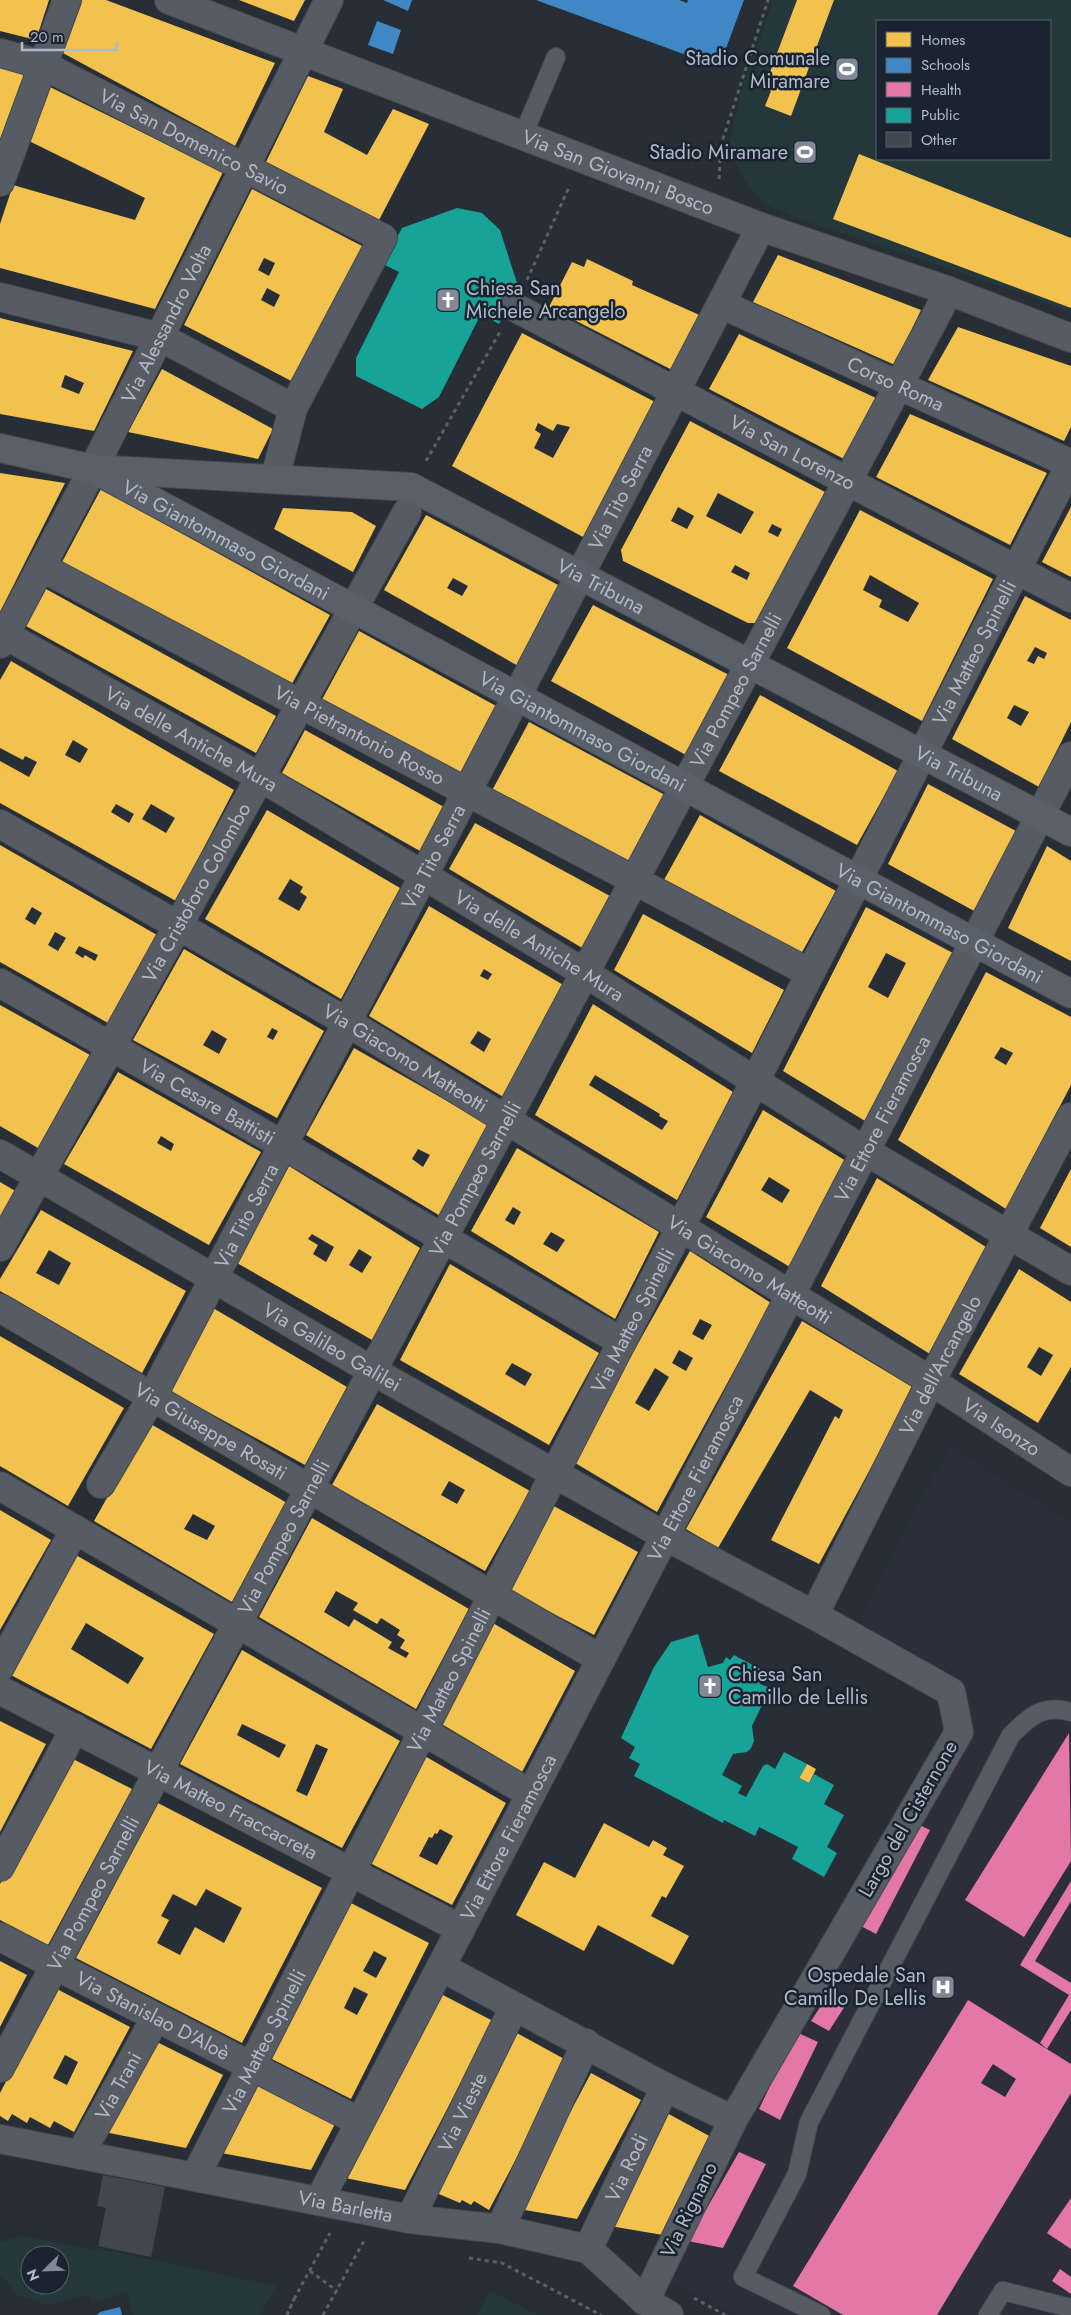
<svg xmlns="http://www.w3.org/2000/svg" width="1071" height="2315" viewBox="0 0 1071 2315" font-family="Jost,sans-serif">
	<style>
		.medical { fill: #2d2d3b }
		.green { fill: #24383c; fill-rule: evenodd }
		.homes { fill: #f2c14e; fill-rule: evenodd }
		.schools { fill: #3f88c5 }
		.health { fill: #e377a8; fill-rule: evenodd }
		.public { fill: #17a398 }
		.building { fill: #41474e }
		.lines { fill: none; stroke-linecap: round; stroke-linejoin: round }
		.service-casing { stroke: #43494f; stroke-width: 20 }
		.minor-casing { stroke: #43494f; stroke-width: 30 }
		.tertiary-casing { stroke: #43494f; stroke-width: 30 }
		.secondary-casing { stroke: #43494f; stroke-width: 30 }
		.path { stroke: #5a6167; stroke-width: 3; stroke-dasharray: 4 4; stroke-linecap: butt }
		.service { stroke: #575c64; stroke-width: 18 }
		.minor { stroke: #575c64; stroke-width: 28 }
		.tertiary { stroke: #575c64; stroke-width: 28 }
		.secondary { stroke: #5a6069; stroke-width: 28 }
		.labels { text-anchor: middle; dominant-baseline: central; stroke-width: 5; stroke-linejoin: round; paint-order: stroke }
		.poi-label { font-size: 20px; fill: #b0bac8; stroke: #1a2430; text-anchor: end }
		.street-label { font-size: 20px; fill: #b0bac8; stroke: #1a2430 }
	</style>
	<rect width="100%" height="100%" fill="#272e36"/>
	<path class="medical" d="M949 1445 1071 1523V2315H736L663 2276 967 1698 961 1687 855 1630Z"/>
	<g class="green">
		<path d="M773 0H1071V313L1024 294 802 220 764 204 744 180 729 145 740 95ZM877 21H1050V159H877Z"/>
		<path d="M22 2236 92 2250 97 2248 276 2286 260 2315H133L127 2292 92 2303 90 2294 47 2305 13 2293 10 2285 0 2276V2242ZM30 2255H60V2285H30Z"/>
		<path d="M490 2291 538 2315H477Z"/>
	</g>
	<g class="homes">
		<path d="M0 0H49L36 40 0 31Z"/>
		<path d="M79 0H106L275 63 235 146 61 52Z"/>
		<path d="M239 0H305L294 21Z"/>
		<path d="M797 0H834L791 116 765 106 771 91 764 88Z"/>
		<path d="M0 66 25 73 0 144Z"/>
		<path d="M308 76 343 89 324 132 367 155 393 109 429 124 378 222 266 162Z"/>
		<path d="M48 86 223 172 155 309 0 268V224L13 185 135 220 145 198 29 141Z"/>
		<path d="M859 154 1071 238V308L833 219Z"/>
		<path d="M252 189 364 247 295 383 184 325ZM264 258 275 263 269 276 258 270ZM267 288 280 295 274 307 261 300Z"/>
		<path d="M778 255 921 310 895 365 753 302Z"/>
		<path d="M587 259 633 281 632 285 704 317 676 372 549 307 572 262 584 267Z"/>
		<path d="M0 318 133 351 94 431 0 414ZM65 375 84 383 79 394 61 387Z"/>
		<path d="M958 327 1071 366V427L1064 441 928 380Z"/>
		<path d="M522 333 659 404 589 534 583 537 452 466ZM538 423 553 431 557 424 570 427 553 458 534 448 541 434 535 430Z"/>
		<path d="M739 334 878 399 844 459 709 389Z"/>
		<path d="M162 369 273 429 258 459 128 432Z"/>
		<path d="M910 414 1047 473 1010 545 876 477Z"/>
		<path d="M690 421 825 492 757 623H748L623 561 621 550ZM718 493 754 512 741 534 706 516ZM678 507 694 516 687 529 671 521ZM772 524 782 529 778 537 768 532ZM735 565 750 573 747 580 731 572Z"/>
		<path d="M0 473 65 483 0 612Z"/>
		<path d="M101 489 330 615 289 689 61 564Z"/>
		<path d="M1071 507V577L1042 562Z"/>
		<path d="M283 508 352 512 376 526 353 572 274 529Z"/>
		<path d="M860 510 993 579 922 721 787 648ZM870 575 919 603 908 622 879 607 882 600 863 590Z"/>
		<path d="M426 515 562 587 520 667 384 590ZM453 578 468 586 462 596 447 588Z"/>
		<path d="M46 589 276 716 256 753 26 626Z"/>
		<path d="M1025 596 1071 620V722L1039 787 952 739ZM1035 647 1047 653 1044 659 1038 656 1034 664 1027 661ZM1014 705 1029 712 1021 726 1007 718Z"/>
		<path d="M593 605 731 676 686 755 551 681Z"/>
		<path d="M359 631 498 707 457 782 318 707Z"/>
		<path d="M11 661 234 790 176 901 0 803V761L29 777 37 762 25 756 23 760 0 748V680ZM73 740 88 749 80 763 65 755ZM116 804 134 814 129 823 111 812ZM151 804 175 818 166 833 142 819Z"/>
		<path d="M760 695 898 771 857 845 719 771Z"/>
		<path d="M529 722 665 795 623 871 488 798Z"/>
		<path d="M305 730 444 807 420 851 282 773Z"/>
		<path d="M928 784 1016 831 976 912 888 864Z"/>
		<path d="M267 810 400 888 341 999 205 919ZM290 879 303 887 300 892 307 897 299 911 278 899Z"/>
		<path d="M700 815 836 891 796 963 659 889Z"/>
		<path d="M475 823 610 896 584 949 449 869Z"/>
		<path d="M0 845 157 935 108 1023 0 962ZM32 907 42 913 35 925 25 919ZM55 932 66 938 58 951 48 945ZM79 946 98 955 95 961 85 955 83 958 75 953Z"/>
		<path d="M1047 846 1071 861V961L1008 928Z"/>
		<path d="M429 906 565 986 505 1098 369 1016ZM484 969 492 974 488 980 480 976ZM478 1031 491 1039 484 1052 470 1043Z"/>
		<path d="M866 907 953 953 865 1121 783 1071ZM886 953 906 963 888 998 868 987Z"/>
		<path d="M643 914 784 990 752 1053 614 970Z"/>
		<path d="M184 949 324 1031 277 1118 133 1040ZM272 1028 278 1031 273 1040 267 1037ZM212 1030 227 1039 219 1054 203 1045Z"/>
		<path d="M986 972 1071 1017V1085L1006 1209 898 1140ZM1001 1047 1013 1053 1006 1065 994 1058Z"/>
		<path d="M593 1004 733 1092 677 1200 535 1115ZM595 1075 660 1114 659 1116 668 1121 662 1130 589 1085Z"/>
		<path d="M0 1005 90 1055 38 1148 0 1126Z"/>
		<path d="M354 1048 491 1126 442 1217 306 1135ZM418 1149 430 1155 423 1167 412 1159Z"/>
		<path d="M118 1072 261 1152 209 1245 64 1164ZM161 1136 174 1144 171 1151 157 1143Z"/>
		<path d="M763 1110 846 1161 790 1267 706 1217ZM769 1177 790 1190 782 1203 761 1190Z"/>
		<path d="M517 1148 659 1232 615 1319 471 1231ZM513 1207 521 1212 514 1225 505 1220ZM551 1232 565 1240 557 1252 543 1244Z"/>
		<path d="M289 1166 420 1248 372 1340 237 1263ZM312 1234 334 1247 326 1262 313 1254 318 1245 308 1239ZM359 1249 372 1257 362 1273 349 1265Z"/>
		<path d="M1071 1169V1247L1040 1228Z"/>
		<path d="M877 1178 986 1247 930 1354 821 1286Z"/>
		<path d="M0 1182 17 1192 0 1222Z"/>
		<path d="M41 1210 186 1291 142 1373 0 1291V1279ZM49 1250 71 1263 59 1285 36 1273Z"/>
		<path d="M690 1251 771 1303 657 1512 572 1461ZM700 1319 712 1325 703 1340 692 1334ZM679 1350 693 1358 686 1371 672 1363ZM655 1368 669 1377 649 1411 635 1403Z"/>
		<path d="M450 1264 599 1353 549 1445 400 1360ZM512 1363 532 1374 525 1386 505 1374Z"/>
		<path d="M1019 1269 1071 1302V1367L1038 1423 959 1374ZM1039 1347 1053 1355 1041 1376 1027 1367Z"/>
		<path d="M213 1308 347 1387 305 1465 166 1389Z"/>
		<path d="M802 1321 914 1388 819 1564 771 1540 835 1416 839 1419 843 1410 810 1390 718 1548 686 1529Z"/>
		<path d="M0 1336 124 1408 68 1506 0 1466Z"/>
		<path d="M377 1404 530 1491 485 1571 332 1485ZM449 1481 465 1490 457 1504 441 1495Z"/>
		<path d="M149 1423 287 1503 232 1602 94 1521ZM193 1514 215 1526 207 1540 184 1529Z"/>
		<path d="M552 1505 638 1552 594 1635 508 1590Z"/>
		<path d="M0 1510 51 1540 0 1630Z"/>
		<path d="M312 1518 469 1609 416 1709 259 1617ZM336 1591 358 1603 353 1610 377 1624 381 1618 400 1630 397 1635 405 1640 400 1648 409 1653 406 1658 388 1648 392 1642 354 1619 349 1627 324 1612Z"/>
		<path d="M74 1554 214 1634 151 1749 7 1673ZM86 1623 144 1658 128 1684 71 1649Z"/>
		<path d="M491 1622 575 1671 522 1772 440 1723Z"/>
		<path d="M242 1650 400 1741 342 1848 180 1764ZM242 1724 286 1745 279 1758 237 1735ZM316 1744 328 1749 307 1796 296 1791Z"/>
		<path d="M0 1721 46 1744 0 1832Z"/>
		<path d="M423 1755 506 1803 452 1905 368 1862ZM440 1829 453 1836 437 1865 419 1856 429 1837 432 1838 435 1833 437 1834Z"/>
		<path d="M69 1757 132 1789 48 1945 0 1920V1884Z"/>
		<path d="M807 1764 816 1769 809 1783 799 1778Z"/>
		<path d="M158 1803 322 1888 242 2043 76 1958ZM206 1889 242 1908 224 1943 195 1927 180 1955 157 1943 169 1920 161 1916 173 1894 196 1906Z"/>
		<path d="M604 1823 649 1847 653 1840 667 1848 663 1855 684 1866 666 1898 662 1896 651 1916 689 1936 673 1965 598 1925 584 1951 516 1915 544 1862 575 1878Z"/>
		<path d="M347 1901 429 1943 351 2099 266 2056ZM374 1951 387 1958 376 1978 363 1971ZM354 1987 368 1994 357 2015 344 2008Z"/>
		<path d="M0 1961 27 1975 0 2027Z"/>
		<path d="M55 1988 130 2027 74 2132 54 2121 50 2128 30 2117 27 2123 12 2114 8 2121 0 2116V2093ZM65 2055 78 2062 67 2085 53 2078Z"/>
		<path d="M441 1994 493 2021 405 2190 345 2178Z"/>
		<path d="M515 2032 568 2061 489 2210 474 2201 471 2205 462 2200 460 2203 432 2191Z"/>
		<path d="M153 2040 223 2075 186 2148 104 2132Z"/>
		<path d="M591 2073 641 2100 577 2219 519 2209Z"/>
		<path d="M255 2078 337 2120 311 2170 216 2152Z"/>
		<path d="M665 2112 713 2138 663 2235 604 2225Z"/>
	</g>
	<g class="schools">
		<path d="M383 0H412L408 11Z"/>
		<path d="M536 0H679L687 3 688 0H744L719 67Z"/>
		<path d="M377 21 401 30 393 54 368 45Z"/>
		<path d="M120 2307 122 2315H97L100 2312Z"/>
	</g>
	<g class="health">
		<path d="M1069 1733 1071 1861 1024 1937 965 1900Z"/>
		<path d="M911 1821 930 1830 876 1934 857 1924Z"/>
		<path d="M1071 1881V1901L1035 1961 1071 1983V2010L1047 2049 1040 2043 1069 1995 1020 1965Z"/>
		<path d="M828 1995 845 2006 829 2031 811 2021Z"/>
		<path d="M968 2000 1071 2064V2093L937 2315H843L793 2286ZM993 2064 1016 2079 1005 2097 981 2083Z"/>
		<path d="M796 2032 818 2042 780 2120 759 2109Z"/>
		<path d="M739 2152 766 2164 723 2248 688 2241Z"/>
		<path d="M1071 2198V2249L1047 2233Z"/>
		<path d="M1060 2269 1071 2277V2294L1052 2281Z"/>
	</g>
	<g class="public">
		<path d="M457 208 482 213 500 230 518 286 499 324 481 314 439 397 422 409 356 376V358L399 272 383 264 402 228Z"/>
		<path d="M698 1634 708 1667 723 1663 726 1657 730 1660 734 1655 766 1672 760 1684 770 1688 752 1726 754 1741 751 1748 747 1752 733 1754 722 1775 742 1786 738 1793 746 1797 763 1766 767 1764 775 1769 784 1752 807 1764 799 1778 809 1783 814 1774 834 1785 824 1804 844 1815 827 1847 837 1853 824 1877 792 1859 798 1847 759 1827 755 1836 724 1820 723 1823 634 1776 640 1764 629 1758 635 1747 621 1738 654 1667 671 1642Z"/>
	</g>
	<path class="building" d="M103 2175 165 2187 151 2257 98 2246 106 2208 97 2206Z"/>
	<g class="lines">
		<g class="service-casing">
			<g id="service">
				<path d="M523 135 556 57"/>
				<path d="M821 2315 743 2277 797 2174 809 2122 1011 1735C1030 1716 1043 1704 1071 1712"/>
				<path d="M988 2315 1003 2291 1071 2308"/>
			</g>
		</g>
		<g class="minor-casing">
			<g id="minor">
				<path id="s1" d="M169 0 761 227 949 291 1071 338"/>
				<path id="s2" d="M0 53 43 65 383 238 293 408 275 478"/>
				<path d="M0 182 67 0"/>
				<path d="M0 297 160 337 293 408"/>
				<path id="s3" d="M721 304 1071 464"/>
				<path id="s4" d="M514 307 1071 598"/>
				<path id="s5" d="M41 567 810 973"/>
				<path id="s6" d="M0 632 260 777 423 875 585 973 865 1151 1071 1271"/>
				<path id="s7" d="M0 644 93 469 329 0"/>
				<path id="s8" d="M0 824 347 1022 931 1381 1071 1472"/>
				<path id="s9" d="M0 983 283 1145 622 1342"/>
				<path id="s10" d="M0 1154 373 1371 665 1536 814 1615 951 1692 959 1732 733 2120 645 2301"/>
				<path id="s11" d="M0 1247 407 512"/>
				<path id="s12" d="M0 1308 601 1659"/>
				<path id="s13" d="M101 1484 152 1397 761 227"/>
				<path d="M0 1486 531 1794"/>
				<path id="s14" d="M814 1615 931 1381 1071 1117"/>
				<path d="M0 1667 75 1529"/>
				<path id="s15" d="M0 1690 461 1929"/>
				<path d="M0 1867 75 1728"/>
				<path id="s16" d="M0 1937 360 2122"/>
				<path d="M441 1967 665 2087 733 2120"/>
				<path id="s17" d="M0 2068 949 291"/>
				<path id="s18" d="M80 2155 156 2017"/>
				<path id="s19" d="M195 2177 1071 463"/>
				<path id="s20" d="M319 2201 1071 756"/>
				<path id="s21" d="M410 2219 514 2007"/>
				<path d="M500 2229 586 2043"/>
				<path id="s22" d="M588 2249 665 2087"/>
			</g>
		</g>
		<g class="tertiary-casing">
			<g id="tertiary">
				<path id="s23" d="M0 2139 410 2219 500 2229 588 2249 645 2301 669 2315"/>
			</g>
		</g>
		<g class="secondary-casing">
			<g id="secondary">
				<path id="s24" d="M0 448 93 469 411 487 1071 832"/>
				<path id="s25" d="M99 472 1071 994"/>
			</g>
		</g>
		<g class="path">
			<path d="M719 179 721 145 768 0"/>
			<path d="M527 280 570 185"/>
			<path d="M426 461 500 332"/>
			<path d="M469 2258 502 2263 601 2315"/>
			<path d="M310 2271 337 2291"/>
			<path d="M694 2298 725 2315"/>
			<path d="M294 2299 330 2233"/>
			<path d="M287 2315 294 2299 287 2315"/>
			<path d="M323 2315 365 2239"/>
		</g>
		<use href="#service" class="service"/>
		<use href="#minor" class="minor"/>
		<use href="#tertiary" class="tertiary"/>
		<use href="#secondary" class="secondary"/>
	</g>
	<defs>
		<g id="stadium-square" transform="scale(1.25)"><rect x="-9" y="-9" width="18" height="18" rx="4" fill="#808995" stroke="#1a2430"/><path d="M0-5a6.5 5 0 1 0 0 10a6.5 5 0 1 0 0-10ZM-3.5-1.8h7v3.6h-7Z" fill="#fff"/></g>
		<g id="church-square" transform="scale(1.25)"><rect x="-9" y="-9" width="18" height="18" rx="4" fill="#808995" stroke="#1a2430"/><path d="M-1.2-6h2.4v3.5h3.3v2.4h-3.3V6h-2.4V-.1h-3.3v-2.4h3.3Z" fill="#fff"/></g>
		<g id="hospital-square" transform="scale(1.25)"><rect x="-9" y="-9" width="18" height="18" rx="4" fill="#808995" stroke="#1a2430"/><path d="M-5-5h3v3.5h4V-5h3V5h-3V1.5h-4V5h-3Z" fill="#fff"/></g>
	</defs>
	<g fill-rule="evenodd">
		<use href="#stadium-square" x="847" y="69"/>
		<use href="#stadium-square" x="805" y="152"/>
		<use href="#church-square" x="448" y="300"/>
		<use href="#church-square" x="710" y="1686"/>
		<use href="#hospital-square" x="943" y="1987"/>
	</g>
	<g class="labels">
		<g class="poi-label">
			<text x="830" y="58">Stadio Comunale<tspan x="830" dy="23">Miramare</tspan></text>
			<text x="788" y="152">Stadio Miramare</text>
			<text x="466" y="288" text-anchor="start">Chiesa San<tspan x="466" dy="23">Michele Arcangelo</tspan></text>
			<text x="728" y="1674" text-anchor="start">Chiesa San<tspan x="728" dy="23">Camillo de Lellis</tspan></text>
			<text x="926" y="1975">Ospedale San<tspan x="926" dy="23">Camillo De Lellis</tspan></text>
		</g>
		<g class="street-label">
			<text stroke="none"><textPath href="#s2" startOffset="214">Via San Domenico Savio</textPath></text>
			<text stroke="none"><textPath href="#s1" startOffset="481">Via San Giovanni Bosco</textPath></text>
			<text stroke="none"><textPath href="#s7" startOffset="361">Via Alessandro Volta</textPath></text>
			<text stroke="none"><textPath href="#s3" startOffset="192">Corso Roma</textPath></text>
			<text stroke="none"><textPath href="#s4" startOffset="314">Via San Lorenzo</textPath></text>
			<text stroke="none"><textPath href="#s13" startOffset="1115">Via Tito Serra</textPath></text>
			<text stroke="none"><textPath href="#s25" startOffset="144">Via Giantommaso Giordani</textPath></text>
			<text stroke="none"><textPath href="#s24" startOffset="628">Via Tribuna</textPath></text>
			<text stroke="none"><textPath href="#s19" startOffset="1712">Via Matteo Spinelli</textPath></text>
			<text stroke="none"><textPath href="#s17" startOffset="1562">Via Pompeo Sarnelli</textPath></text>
			<text stroke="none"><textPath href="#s25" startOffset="549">Via Giantommaso Giordani</textPath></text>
			<text stroke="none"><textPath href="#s5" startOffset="360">Via Pietrantonio Rosso</textPath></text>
			<text stroke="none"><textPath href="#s6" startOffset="219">Via delle Antiche Mura</textPath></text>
			<text stroke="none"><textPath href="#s24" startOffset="1032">Via Tribuna</textPath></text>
			<text stroke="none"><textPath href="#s13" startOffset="710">Via Tito Serra</textPath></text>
			<text stroke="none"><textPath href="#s11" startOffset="405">Via Cristoforo Colombo</textPath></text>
			<text stroke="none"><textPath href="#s25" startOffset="954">Via Giantommaso Giordani</textPath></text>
			<text stroke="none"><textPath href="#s6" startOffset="624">Via delle Antiche Mura</textPath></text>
			<text stroke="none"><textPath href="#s8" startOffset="468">Via Giacomo Matteotti</textPath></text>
			<text stroke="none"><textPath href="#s9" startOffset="239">Via Cesare Battisti</textPath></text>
			<text stroke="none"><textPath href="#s20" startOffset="1220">Via Ettore Fieramosca</textPath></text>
			<text stroke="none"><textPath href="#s17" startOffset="1008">Via Pompeo Sarnelli</textPath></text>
			<text stroke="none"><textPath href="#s13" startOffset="305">Via Tito Serra</textPath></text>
			<text stroke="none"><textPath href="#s8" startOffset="872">Via Giacomo Matteotti</textPath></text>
			<text stroke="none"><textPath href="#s19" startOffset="962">Via Matteo Spinelli</textPath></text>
			<text stroke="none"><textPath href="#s10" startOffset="384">Via Galileo Galilei</textPath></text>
			<text stroke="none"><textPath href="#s14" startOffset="280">Via dell'Arcangelo</textPath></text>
			<text stroke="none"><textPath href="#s8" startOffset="1169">Via Isonzo</textPath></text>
			<text stroke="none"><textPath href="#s12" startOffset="244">Via Giuseppe Rosati</textPath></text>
			<text stroke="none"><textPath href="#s20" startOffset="815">Via Ettore Fieramosca</textPath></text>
			<text stroke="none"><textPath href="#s17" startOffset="602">Via Pompeo Sarnelli</textPath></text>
			<text stroke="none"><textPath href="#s19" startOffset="558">Via Matteo Spinelli</textPath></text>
			<text stroke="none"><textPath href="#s15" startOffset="260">Via Matteo Fraccacreta</textPath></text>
			<text transform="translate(908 1819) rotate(-60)">Largo del Cisternone</text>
			<text stroke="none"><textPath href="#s20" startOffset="410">Via Ettore Fieramosca</textPath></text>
			<text stroke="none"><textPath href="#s17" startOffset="198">Via Pompeo Sarnelli</textPath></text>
			<text stroke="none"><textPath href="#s16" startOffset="172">Via Stanislao D'Aloè</textPath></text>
			<text stroke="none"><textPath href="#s19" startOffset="152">Via Matteo Spinelli</textPath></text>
			<text stroke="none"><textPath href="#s18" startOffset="79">Via Trani</textPath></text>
			<text stroke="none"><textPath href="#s21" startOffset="119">Via Vieste</textPath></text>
			<text stroke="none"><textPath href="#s22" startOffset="90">Via Rodi</textPath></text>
			<text stroke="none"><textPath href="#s23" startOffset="352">Via Barletta</textPath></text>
			<text transform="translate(689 2210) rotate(-64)">Via Rignano</text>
		</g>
	</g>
	<rect x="876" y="20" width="175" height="140" fill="#1a2430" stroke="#56606d"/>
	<rect x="886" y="32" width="25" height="15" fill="#f2c14e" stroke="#56606d"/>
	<text x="921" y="45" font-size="15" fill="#b0bac8">Homes</text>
	<rect x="886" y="58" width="25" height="15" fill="#3f88c5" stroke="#56606d"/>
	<text x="921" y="70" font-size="15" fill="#b0bac8">Schools</text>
	<rect x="886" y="82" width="25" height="15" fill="#e377a8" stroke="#56606d"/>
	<text x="921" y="95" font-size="15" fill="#b0bac8">Health</text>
	<rect x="886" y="108" width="25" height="15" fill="#17a398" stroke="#56606d"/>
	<text x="921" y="120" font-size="15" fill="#b0bac8">Public</text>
	<rect x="886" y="132" width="25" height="15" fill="#41474e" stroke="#56606d"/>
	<text x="921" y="145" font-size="15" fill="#b0bac8">Other</text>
	<g transform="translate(45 2270) rotate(247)"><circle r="24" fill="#1a2430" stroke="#56606d"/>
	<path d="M0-4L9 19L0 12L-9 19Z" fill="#808995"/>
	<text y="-8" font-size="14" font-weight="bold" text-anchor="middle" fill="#b0bac8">N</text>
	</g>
	<path d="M22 42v8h95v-8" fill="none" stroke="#b0bac8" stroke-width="2.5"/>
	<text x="30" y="42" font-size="15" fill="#b0bac8" stroke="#1a2430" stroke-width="4" paint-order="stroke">20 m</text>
</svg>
